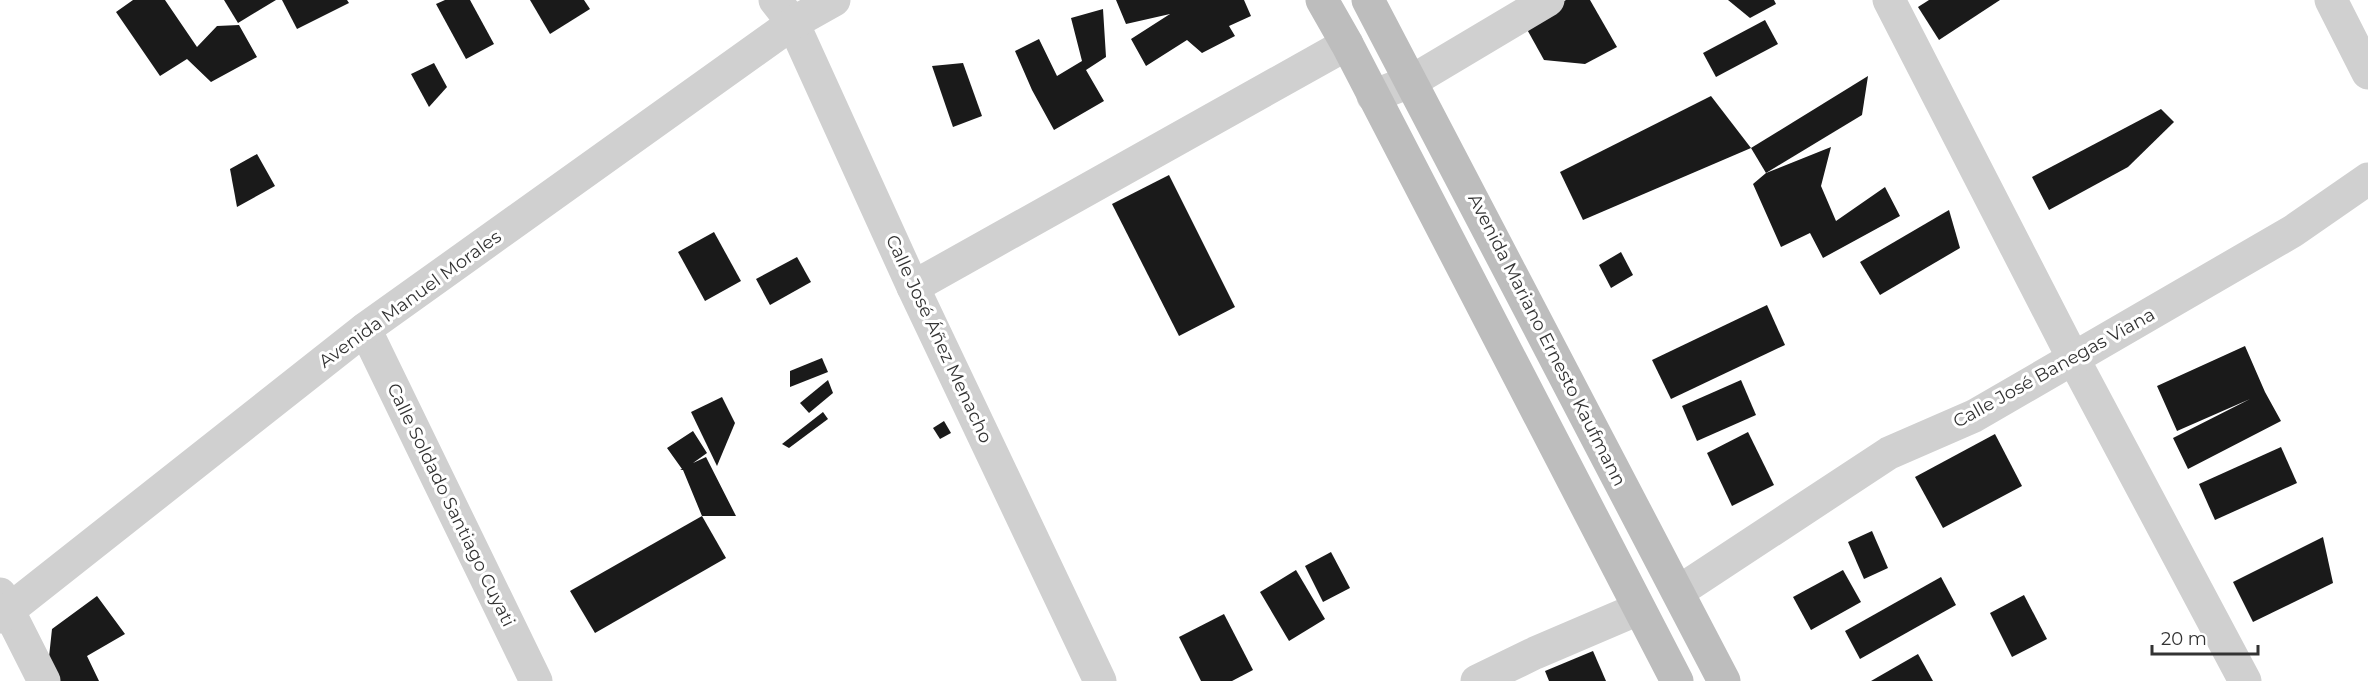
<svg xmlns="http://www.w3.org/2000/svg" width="2368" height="681" viewBox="0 0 2368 681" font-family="Montserrat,sans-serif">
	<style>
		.building { fill: #1a1a1a }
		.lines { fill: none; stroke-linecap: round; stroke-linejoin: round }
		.minor { stroke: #d0d0d0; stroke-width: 33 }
		.tertiary { stroke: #d0d0d0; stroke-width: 33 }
		.secondary { stroke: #bdbdbd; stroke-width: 33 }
		.labels { text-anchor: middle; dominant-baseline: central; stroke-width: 6; stroke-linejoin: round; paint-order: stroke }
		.street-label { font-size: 18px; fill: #333; stroke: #fff }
	</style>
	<rect width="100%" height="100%" fill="#fff"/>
	<g class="building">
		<path d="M133 0H165L197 47 217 26 239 25 257 57 211 82 187 59 160 76 116 12Z"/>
		<path d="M224 0H276L238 23Z"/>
		<path d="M282 0H347L349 3 297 29Z"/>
		<path d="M445 0H470L494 44 466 59 436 4Z"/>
		<path d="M530 0H584L590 9 550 34Z"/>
		<path d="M1116 0H1244L1251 16 1229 26 1235 36 1202 53 1187 40 1146 66 1131 39 1170 14 1126 24Z"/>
		<path d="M1566 0H1590L1617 47 1585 64 1544 60 1524 24Z"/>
		<path d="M1728 0H1774L1776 4 1750 18Z"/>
		<path d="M1929 0H2000L1939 40 1918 7Z"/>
		<path d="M1103 9 1106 57 1086 70 1104 101 1054 130 1032 90 1015 51 1039 39 1057 76 1082 61 1071 18Z"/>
		<path d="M1765 20 1778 44 1716 77 1703 53Z"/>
		<path d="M434 63 447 87 429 107 411 74Z"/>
		<path d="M963 63 982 116 953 127 932 66Z"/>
		<path d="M1868 76 1862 115 1766 173 1751 148Z"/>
		<path d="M1711 96 1751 148 1583 220 1560 172Z"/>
		<path d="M2161 109 2174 122 2128 167 2049 210 2032 177Z"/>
		<path d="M1831 147 1821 186 1836 221 1885 187 1900 216 1823 258 1810 233 1781 247 1753 184 1766 173Z"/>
		<path d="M257 154 275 186 237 207 230 169Z"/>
		<path d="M1169 175 1235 307 1179 336 1112 204Z"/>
		<path d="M1949 210 1960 248 1880 295 1860 262Z"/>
		<path d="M714 232 741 281 705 301 678 252Z"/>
		<path d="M1621 252 1633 275 1611 288 1599 265Z"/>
		<path d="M797 257 811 282 770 305 756 279Z"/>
		<path d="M1767 305 1785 345 1671 399 1652 360Z"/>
		<path d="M2245 346 2265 392 2281 421 2188 469 2173 438 2250 399 2177 431 2157 386Z"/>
		<path d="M822 358 828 372 790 387V371Z"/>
		<path d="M828 380 833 393 809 413 800 403Z"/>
		<path d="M1741 380 1756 415 1697 441 1682 406Z"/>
		<path d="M722 397 735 423 717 466 691 412Z"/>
		<path d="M823 412 828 419 789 448 782 444Z"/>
		<path d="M944 421 951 433 940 439 933 428Z"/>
		<path d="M693 431 707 453 693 463 706 457 736 516H702L683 470H680L682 469 667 448Z"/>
		<path d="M1748 432 1774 485 1732 506 1707 453Z"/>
		<path d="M1995 434 2022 486 1943 528 1915 477Z"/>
		<path d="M2281 447 2297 483 2215 520 2199 484Z"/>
		<path d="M702 516 726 558 595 633 570 591Z"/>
		<path d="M1872 531 1888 568 1864 579 1848 542Z"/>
		<path d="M2323 537 2333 583 2253 622 2233 582Z"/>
		<path d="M1331 552 1350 588 1323 602 1305 566Z"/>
		<path d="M1296 570 1325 619 1289 641 1260 592Z"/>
		<path d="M1843 570 1861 602 1811 630 1793 597Z"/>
		<path d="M1941 577 1956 605 1860 659 1845 631Z"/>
		<path d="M2024 595 2047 639 2012 657 1990 613Z"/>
		<path d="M97 596 125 634 87 656 99 681H59L49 657 52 629Z"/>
		<path d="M1224 614 1253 670 1232 681H1201L1179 637Z"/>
		<path d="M1593 651 1606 681H1549L1545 671Z"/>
		<path d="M1918 654 1933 681H1871Z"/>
	</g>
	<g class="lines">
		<g class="minor">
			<path d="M775 0 793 23 913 287 1100 681"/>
			<path d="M1889 0 2073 358 2245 681"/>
			<path d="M2331 0 2368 73"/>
			<path d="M1373 96 1412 81 1548 0"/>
			<path d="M913 287 1347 44"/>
			<path d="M365 329 536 681"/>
			<path d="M1678 592 1889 453 1974 416 2293 231 2368 179"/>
			<path d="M0 594 44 681"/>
			<path d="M1477 681 1535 653 1638 609"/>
		</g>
		<path class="tertiary" d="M0 617 365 329 793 23 834 0"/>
		<g class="secondary">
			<path d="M1322 0 1347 44 1677 681"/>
			<path d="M1368 0 1724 681"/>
		</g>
	</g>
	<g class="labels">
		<g class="street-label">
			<text transform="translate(410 299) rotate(-36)">Avenida Manuel Morales</text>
			<text transform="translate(939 339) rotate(65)">Calle José Áñez Menacho</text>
			<text transform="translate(1547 340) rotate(63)">Avenida Mariano Ernesto Kaufmann</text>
			<text transform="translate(2054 368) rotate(-29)">Calle José Banegas Viana</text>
			<text transform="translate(451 505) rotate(64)">Calle Soldado Santiago Cuyati</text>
		</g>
	</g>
	<path d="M2152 645v9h106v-9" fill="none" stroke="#333333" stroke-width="3"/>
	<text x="2161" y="645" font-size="18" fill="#333333" stroke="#ffffff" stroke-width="4.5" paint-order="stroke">20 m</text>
</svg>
